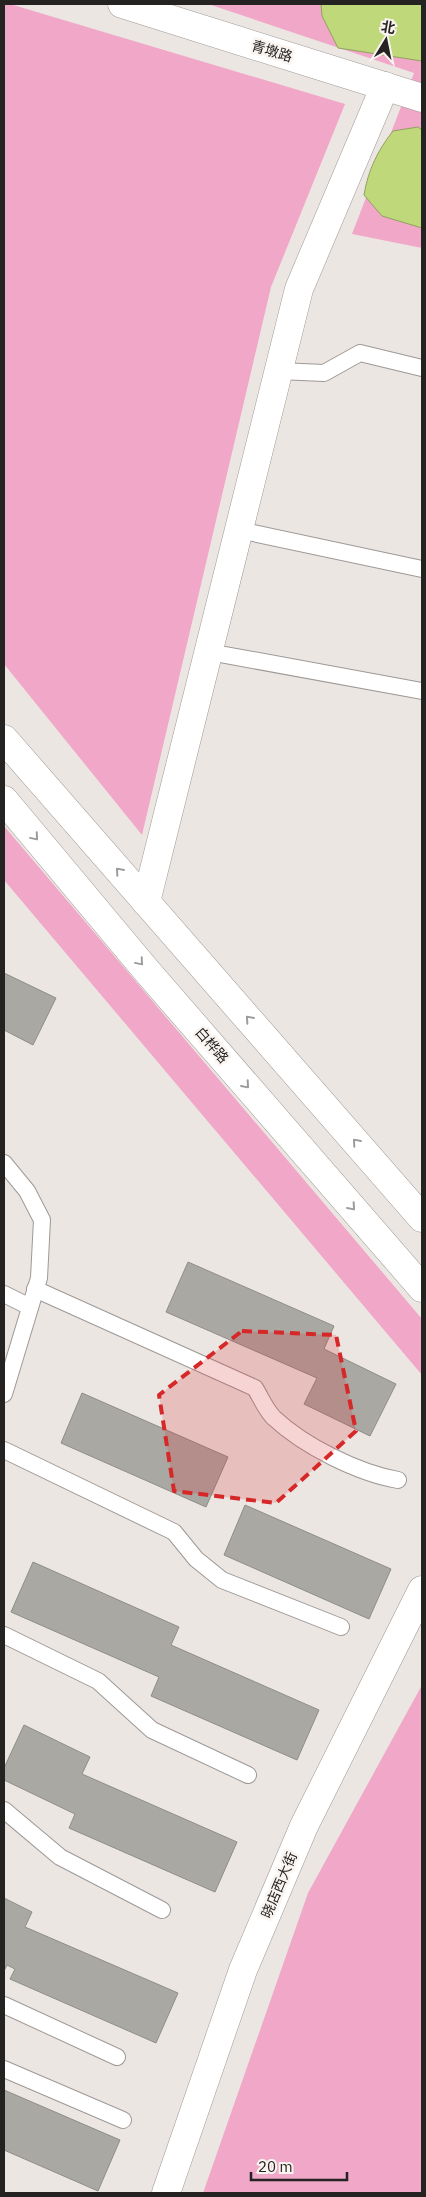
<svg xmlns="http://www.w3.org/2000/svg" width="426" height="2197" viewBox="0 0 426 2197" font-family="'IBM Plex Sans','Noto Sans SC',sans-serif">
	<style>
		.green { fill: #f1a7c7 }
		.water { fill: #bfd87a; stroke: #91a260 }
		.building { fill: #aaa8a3; stroke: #8e8d88 }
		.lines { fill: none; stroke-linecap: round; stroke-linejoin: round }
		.lane-casing { stroke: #9e9996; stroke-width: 18 }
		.street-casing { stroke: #9e9996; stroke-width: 29 }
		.secondary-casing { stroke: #9e9996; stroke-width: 29 }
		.lane { stroke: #fff; stroke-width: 16 }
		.street { stroke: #fff; stroke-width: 28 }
		.secondary { stroke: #fff; stroke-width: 28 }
		.oneway { stroke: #9d9c9c }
		.marked { fill: #d62828; fill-opacity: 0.2; stroke: #d62828; stroke-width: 4; stroke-dasharray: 10 6; stroke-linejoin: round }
		.labels { text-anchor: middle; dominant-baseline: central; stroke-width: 5; stroke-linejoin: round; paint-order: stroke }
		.street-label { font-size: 14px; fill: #252322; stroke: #f9f4f0 }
	</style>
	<rect width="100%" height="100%" fill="#ece6e3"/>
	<g class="green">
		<path d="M4 4H10L345 104 271 287 142 835 4 664Z"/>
		<path d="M208 4H422V248L352 234 414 73Z"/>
		<path d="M4 826 422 1319V1375L4 880Z"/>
		<path d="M422 1685V2193H203L308 1893Z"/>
	</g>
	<g class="water">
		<path d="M321 4H422V61L338 48 322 16Z"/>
		<path d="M418 127 422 130V228L382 216 364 195C368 170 378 150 393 131Z"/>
	</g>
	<g class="building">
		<path d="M4 973 56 998 33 1045 4 1030Z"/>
		<path d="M188 1262 334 1326 324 1349 396 1384 370 1436 304 1404 317 1378 166 1312Z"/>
		<path d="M82 1393 228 1457 206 1507 61 1443Z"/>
		<path d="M245 1505 391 1569 369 1619 224 1555Z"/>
		<path d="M33 1562 179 1627 171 1645 319 1710 297 1760 151 1696 159 1677 11 1612Z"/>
		<path d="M24 1725 90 1757 82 1774 237 1842 215 1892 69 1828 75 1814 4 1780V1768Z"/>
		<path d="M4 1898 32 1912 25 1927 178 1993 156 2043 10 1979 15 1969 7 1965 4 1971Z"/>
		<path d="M4 2090 120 2140 98 2191 4 2150Z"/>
	</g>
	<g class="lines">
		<g class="lane-casing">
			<g id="lane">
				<path d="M279 371 324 373 360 353 422 368"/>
				<path d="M239 530 422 569"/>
				<path d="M209 652 422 691"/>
				<path d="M4 1163 27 1191 42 1220 39 1278 4 1394"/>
				<path d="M35 1289 255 1388C261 1398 266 1410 274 1418 304 1446 358 1473 398 1480"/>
				<path d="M4 1294 30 1307"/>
				<path d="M4 1450 174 1532 196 1559 222 1580 341 1627"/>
				<path d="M4 1635 98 1681 152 1730 248 1775"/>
				<path d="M4 1810 60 1857 162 1910"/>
				<path d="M4 2005 117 2057"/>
				<path d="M4 2069 123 2120"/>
			</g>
		</g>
		<g class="street-casing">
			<g id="street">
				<path d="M122 4 422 98"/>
				<path d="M146 902 299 289 385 86"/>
				<path d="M166 2193 243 1970 304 1826 422 1590"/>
			</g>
		</g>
		<g class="secondary-casing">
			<g id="secondary">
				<path d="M4 739 422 1218"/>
				<path d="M4 800 146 970 422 1288"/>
			</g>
		</g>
		<use href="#lane" class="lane"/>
		<use href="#street" class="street"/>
		<use href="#secondary" class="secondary"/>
	</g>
	<defs><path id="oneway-chevron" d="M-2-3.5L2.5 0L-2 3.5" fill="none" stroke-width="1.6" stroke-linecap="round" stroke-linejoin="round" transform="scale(1.25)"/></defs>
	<g class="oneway">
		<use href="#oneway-chevron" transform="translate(35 837) rotate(50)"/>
		<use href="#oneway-chevron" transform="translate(119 871) rotate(-131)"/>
		<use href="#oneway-chevron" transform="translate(140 962) rotate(50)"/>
		<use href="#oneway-chevron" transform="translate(249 1019) rotate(-131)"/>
		<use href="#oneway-chevron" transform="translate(246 1085) rotate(49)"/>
		<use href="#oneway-chevron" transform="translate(356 1142) rotate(-131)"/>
		<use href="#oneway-chevron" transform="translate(352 1207) rotate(49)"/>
	</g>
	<path class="marked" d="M242 1331 336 1335 356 1431 276 1503 174 1491 159 1395Z"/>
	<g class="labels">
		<g class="street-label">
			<text transform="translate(272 51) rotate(17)">青墩路</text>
			<text transform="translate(212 1045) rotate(49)">白桦路</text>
			<text transform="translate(279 1885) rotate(-67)">晓店西大街</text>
		</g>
	</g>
	<rect width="426" height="2197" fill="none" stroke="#252322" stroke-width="10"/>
	<g transform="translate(386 40) rotate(10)" stroke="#f9f4f0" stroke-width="4" paint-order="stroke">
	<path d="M0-4L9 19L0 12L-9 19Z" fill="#252322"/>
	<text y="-8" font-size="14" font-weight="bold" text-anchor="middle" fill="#252322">北</text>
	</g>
	<path d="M251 2172v8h96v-8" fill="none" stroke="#252322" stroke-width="2.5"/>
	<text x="258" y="2172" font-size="15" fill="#252322" stroke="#f9f4f0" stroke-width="4" paint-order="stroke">20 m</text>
</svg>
